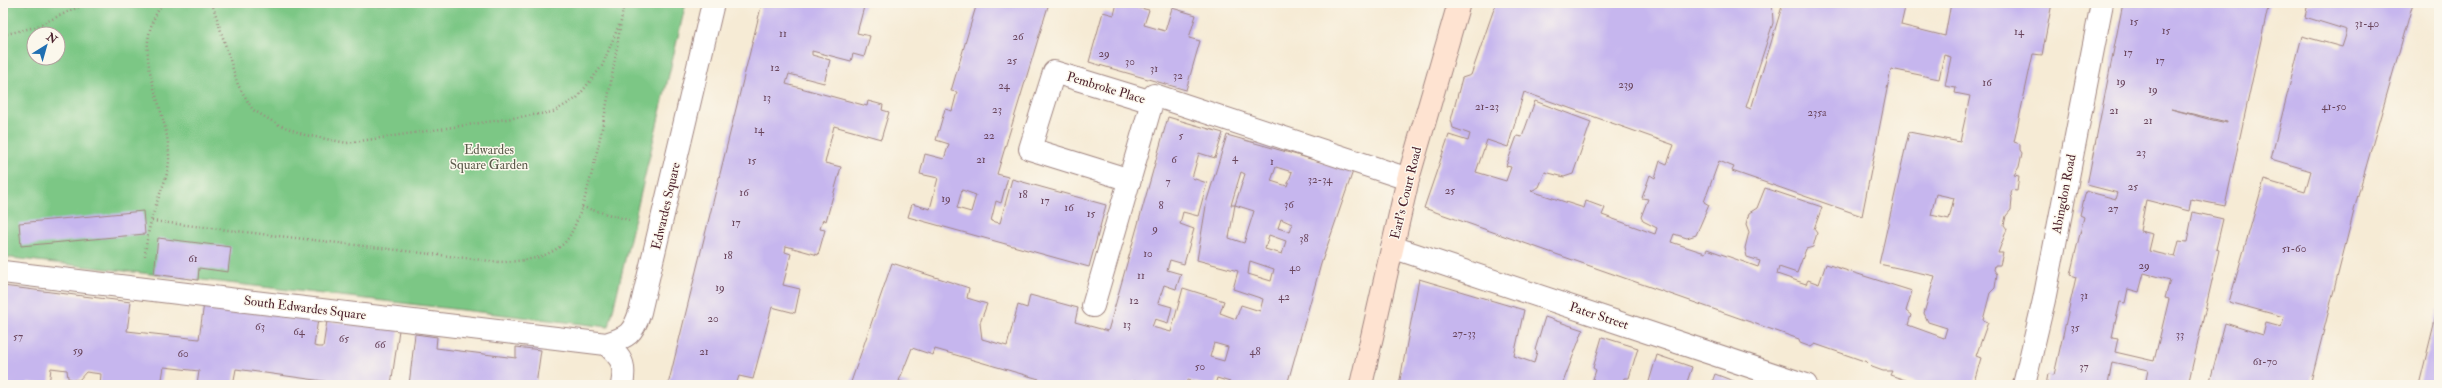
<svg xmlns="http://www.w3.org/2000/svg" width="2442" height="388" viewBox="0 0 2442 388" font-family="'IM FELL Double Pica',serif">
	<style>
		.green { fill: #7bc785; stroke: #627358; fill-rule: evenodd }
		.building { fill: #c6b6ee; fill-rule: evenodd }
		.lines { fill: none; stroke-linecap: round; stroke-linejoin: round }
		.street-casing { stroke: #a08580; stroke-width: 24 }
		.secondary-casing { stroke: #a08580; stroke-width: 24 }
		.path { stroke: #a08580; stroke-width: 2.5; stroke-dasharray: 1 3; stroke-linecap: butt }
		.street { stroke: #fff; stroke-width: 22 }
		.secondary { stroke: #fee3d1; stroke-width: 22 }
		.labels { text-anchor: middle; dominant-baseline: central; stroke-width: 3; stroke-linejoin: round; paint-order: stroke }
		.number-label { font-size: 11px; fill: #69455c }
		.street-label { font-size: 13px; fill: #4a1f2b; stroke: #fbf7ec }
		.park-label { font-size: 13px; fill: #5b5a4a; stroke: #fbf7ec }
	</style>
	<rect width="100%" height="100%" fill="#fbf7ec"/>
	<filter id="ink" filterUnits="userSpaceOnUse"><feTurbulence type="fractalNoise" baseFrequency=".025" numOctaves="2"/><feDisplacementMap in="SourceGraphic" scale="8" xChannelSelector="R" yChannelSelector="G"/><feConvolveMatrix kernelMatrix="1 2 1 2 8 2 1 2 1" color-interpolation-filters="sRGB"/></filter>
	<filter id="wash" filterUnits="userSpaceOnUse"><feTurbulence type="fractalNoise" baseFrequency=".012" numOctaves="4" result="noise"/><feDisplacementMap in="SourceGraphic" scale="16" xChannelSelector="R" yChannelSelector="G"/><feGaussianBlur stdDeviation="0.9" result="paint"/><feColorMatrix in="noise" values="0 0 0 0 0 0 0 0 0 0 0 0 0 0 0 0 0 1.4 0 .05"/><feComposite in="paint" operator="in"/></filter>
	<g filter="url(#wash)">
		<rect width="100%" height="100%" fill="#f6ebd5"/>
		<path class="green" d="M3 3H686L609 327 3 257ZM34 34H58V58H34Z"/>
		<g id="blocks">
			<g class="building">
				<path d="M762 3H865L857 33 870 36 864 57 853 54 851 61 812 51V55L830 60 824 83 789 74 786 84 867 106 868 101 883 105 882 110 889 112 881 139 834 126 825 163 841 167 826 221 823 219 820 229 825 230 818 255 786 246 785 252 791 254 783 285 800 289 795 313 772 307 753 379 739 376 736 385H668Z"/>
				<path d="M977 3H1049L997 174 1008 177 1001 203 996 201 991 221 1000 223 1012 179 1106 205 1089 267 908 217 912 204 930 209 938 178 920 174 925 154 944 159 949 144 936 140 945 109 952 111 957 92 951 91ZM962 190 976 195 971 212 957 208Z"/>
				<path d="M1117 3 1149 10 1144 25 1165 31 1172 8 1196 15 1189 38 1200 41 1186 90 1089 62 1103 12 1114 15Z"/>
				<path d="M1496 3H1772L1773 23 1746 107 1751 109 1783 3H1906L1901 25 1945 36 1951 3H2052L2042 55 2033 54 2014 142 2020 144V150L2022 153 2019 167 2014 175 2019 176 2017 191 2012 190 2011 194 2012 199 2011 210 2006 216 2004 225 2007 229 1998 253H2003L2000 265H1995L1994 270 1997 274 1995 288 1990 293 1983 320 1988 322 1976 356 1981 358 1973 385H1921L1890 375 1892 371H1883L1872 367 1867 362 1815 344 1811 347 1800 343 1799 339 1424 208 1449 135 1468 141 1470 134 1453 128 1451 120 1462 78 1471 75ZM1944 55 1951 57 1945 86 1956 88 1955 93 1970 96 1960 142 1909 132 1879 264 1935 276 1924 313 1928 322 1947 328 1944 338 1908 325 1911 315 1906 311 1912 291 1826 264 1819 284 1808 280 1806 284 1777 274 1779 267 1797 273 1806 249 1813 247 1817 233 1814 229 1822 207 1765 188 1757 208 1749 213 1746 224 1749 232 1745 248 1747 257 1760 261 1758 267 1707 249 1705 253 1671 242 1674 234 1687 238 1696 235 1709 205 1704 202 1719 161 1734 167 1732 171 1862 216 1891 69 1939 79ZM1524 92 1674 145 1667 164 1660 161 1655 178 1650 175 1642 198 1648 199 1641 217 1643 221 1657 228 1655 234 1602 215 1605 208 1586 201 1584 208 1531 191 1539 187 1545 172 1564 177 1573 174 1591 122 1535 101 1522 137 1517 136 1506 166 1511 167 1506 181 1476 172 1487 140 1508 147ZM1936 194 1954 198 1949 219 1931 215Z"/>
				<path d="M2123 3H2269L2225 206 2191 199 2189 211 2146 200 2140 231 2153 234 2149 251 2175 257 2179 241 2187 242 2193 212 2223 219 2216 249 2219 250 2188 385H2145L2148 370 2112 362 2108 385H2046L2048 374 2054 375 2076 277 2070 275 2084 217 2080 215 2086 191 2116 199 2118 193 2087 185ZM2171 109 2227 122V123L2208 119ZM2144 273 2170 280 2165 298 2169 299 2154 361 2115 352 2118 338 2112 337 2120 302 2125 303 2128 289 2139 292Z"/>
				<path d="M2308 3H2413L2358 195 2310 385H2209L2225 323 2263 335 2266 323 2281 327 2284 317 2229 302 2264 180 2305 192 2311 171 2271 159 2302 36 2342 47 2345 38 2347 30 2305 17Z"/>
				<path d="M1168 117 1223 133 1215 158 1199 153 1192 178 1207 183 1198 216 1183 212 1180 224 1194 229 1184 264 1170 260 1167 270 1181 274 1176 289 1164 285 1158 303 1172 307 1168 323 1155 319 1152 327 1171 332 1183 288 1224 301 1220 313 1236 319 1241 305 1260 311 1263 299 1233 289 1238 271 1197 260 1207 200 1227 135 1353 171 1321 264 1287 385H1229L1230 382 1217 378 1215 385H1205L1188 380 1187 385H1143L1134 381 1133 385H1038L1039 379 935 349 933 355 912 348 899 381 912 385H850L892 263 969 288 967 298 987 304 980 323 982 339 1007 346 1018 305 1027 308 1030 295 1078 308 1075 322 1108 331ZM1276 167 1292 172 1287 186 1271 181ZM1241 172 1245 174 1235 205H1231ZM1235 205 1254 211 1244 243 1229 238ZM1281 219 1292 224 1290 232 1278 228ZM1269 235 1286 241 1282 254 1265 249ZM1250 261 1274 269 1271 281 1248 274ZM1214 343 1228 347 1224 361 1210 357Z"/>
				<path d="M143 211 145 234 21 246 19 223Z"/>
				<path d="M158 238 231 247 228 272 199 268 198 280 154 274Z"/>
				<path d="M1419 279 1524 310 1514 356 1534 363 1537 351 1535 350 1545 317 1583 330 1562 385H1399Z"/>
				<path d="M3 286 131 302 127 331 199 339 204 303 318 319 314 346 318 347H323L327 321 399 330 391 385H352L236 369 233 385H197L199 371 164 367 161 385H100L101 374 86 372 79 380H74L68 378 67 370 51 368 49 385 28 382V385H3Z"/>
				<path d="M2438 308 2439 385H2419Z"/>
				<path d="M415 334 437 337 436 348 516 358V347L541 350 536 385H409Z"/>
				<path d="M1602 337 1638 348 1629 378H1624L1622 385H1591L1596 370 1593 368Z"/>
				<path d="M1657 355 1692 367 1686 385H1648Z"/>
				<path d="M1715 374 1744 385H1711Z"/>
			</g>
		</g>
	</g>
	<g filter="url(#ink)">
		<use href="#blocks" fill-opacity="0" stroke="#a08580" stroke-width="1"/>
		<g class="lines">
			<g class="street-casing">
				<g id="street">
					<path d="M1130 180 1030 149 1054 72 1152 102"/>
					<path d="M1392 247 1806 385"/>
					<path d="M3 272 606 344C628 337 633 334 640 312L713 3"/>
					<path d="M1093 306 1154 95 1408 179"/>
					<path d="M606 344C622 358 626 364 622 385"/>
					<path d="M2024 385 2044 300 2102 3"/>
				</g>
			</g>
			<g class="secondary-casing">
				<path id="secondary" d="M1361 385 1408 179 1459 3"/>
			</g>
			<g class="path">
				<path d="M212 3 238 85 253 110 277 124 305 135 347 143 553 112 577 98 602 66 619 25"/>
				<path d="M3 35 35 27 87 3"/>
				<path d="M582 207 629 220"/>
				<path d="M152 221 499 262C522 261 543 260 562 245 591 223 617 46 624 3"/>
				<path d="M145 256C146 241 150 223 155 208 160 191 170 174 169 155 167 101 126 54 163 3"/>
			</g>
			<use href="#street" class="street"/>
			<use href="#secondary" class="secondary"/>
		</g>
	</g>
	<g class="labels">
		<g class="number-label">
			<text x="2134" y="21">15</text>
			<text x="2367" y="23">31-40</text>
			<text x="2166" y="30">15</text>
			<text x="2019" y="31">14</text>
			<text x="783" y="33">11</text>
			<text x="1018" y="36">26</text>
			<text x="2128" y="52">17</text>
			<text x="1104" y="53">29</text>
			<text x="1012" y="60">25</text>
			<text x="2160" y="60">17</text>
			<text x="1130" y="61">30</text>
			<text x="775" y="67">12</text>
			<text x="1154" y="68">31</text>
			<text x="1178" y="75">32</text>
			<text x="2121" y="81">19</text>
			<text x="1987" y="82">16</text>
			<text x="1626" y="84">239</text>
			<text x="1004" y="85">24</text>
			<text x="2153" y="89">19</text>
			<text x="767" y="97">13</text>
			<text x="1487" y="106">21-23</text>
			<text x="2334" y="106">41-50</text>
			<text x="997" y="109">23</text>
			<text x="2114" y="110">21</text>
			<text x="1817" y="112">235a</text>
			<text x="2148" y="120">21</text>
			<text x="759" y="129">14</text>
			<text x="989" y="135">22</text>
			<text x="1181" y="135">5</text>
			<text x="2141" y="152">23</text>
			<text x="1235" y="157">4</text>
			<text x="981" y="159">21</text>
			<text x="1174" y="159">6</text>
			<text x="752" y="160">15</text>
			<text x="1272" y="161">1</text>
			<text x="1320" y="179">32-34</text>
			<text x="1168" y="181">7</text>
			<text x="2133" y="186">25</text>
			<text x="1450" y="190">25</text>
			<text x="744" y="192">16</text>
			<text x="1023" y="194">18</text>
			<text x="946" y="198">19</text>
			<text x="1045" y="200">17</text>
			<text x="1289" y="204">36</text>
			<text x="1161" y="205">8</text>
			<text x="1069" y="207">16</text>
			<text x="2113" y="208">27</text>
			<text x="1091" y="213">15</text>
			<text x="736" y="222">17</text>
			<text x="1155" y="228">9</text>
			<text x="1304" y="238">38</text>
			<text x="2294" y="248">51-60</text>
			<text x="1148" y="253">10</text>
			<text x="728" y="255">18</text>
			<text x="193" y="258">61</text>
			<text x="2144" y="265">29</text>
			<text x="1295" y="267">40</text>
			<text x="1141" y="275">11</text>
			<text x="720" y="287">19</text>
			<text x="2084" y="295">31</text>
			<text x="1284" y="296">42</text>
			<text x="1134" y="300">12</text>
			<text x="713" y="318">20</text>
			<text x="1127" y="324">13</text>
			<text x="260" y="326">63</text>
			<text x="2075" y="327">35</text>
			<text x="299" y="331">64</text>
			<text x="1464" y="333">27-33</text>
			<text x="2180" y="334">33</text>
			<text x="18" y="336">57</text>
			<text x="344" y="338">65</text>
			<text x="380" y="344">66</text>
			<text x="78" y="350">59</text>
			<text x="704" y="351">21</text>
			<text x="1255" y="351">48</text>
			<text x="183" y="353">60</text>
			<text x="2265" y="361">61-70</text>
			<text x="1200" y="366">50</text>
			<text x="2084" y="366">37</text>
		</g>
		<g class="street-label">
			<text transform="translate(1106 88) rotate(17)">Pembroke Place</text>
			<text transform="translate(1406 193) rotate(-76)">Earl's Court Road</text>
			<text transform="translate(2064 194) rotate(-79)">Abingdon Road</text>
			<text transform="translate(666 206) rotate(-77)">Edwardes Square</text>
			<text transform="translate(305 308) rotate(7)">South Edwardes Square</text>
			<text transform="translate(1599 316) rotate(18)">Pater Street</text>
		</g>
		<g class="park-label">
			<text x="489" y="150">Edwardes<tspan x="489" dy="15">Square Garden</tspan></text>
		</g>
	</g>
	<rect width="2442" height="388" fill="none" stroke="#fbf7ec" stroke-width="16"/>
	<g transform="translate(46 46) rotate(37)"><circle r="19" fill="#fbf7ec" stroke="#b4a19f"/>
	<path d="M0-3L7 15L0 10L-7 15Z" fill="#1f6fb2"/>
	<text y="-6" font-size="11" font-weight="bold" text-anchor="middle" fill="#4a1f2b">N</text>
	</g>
</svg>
